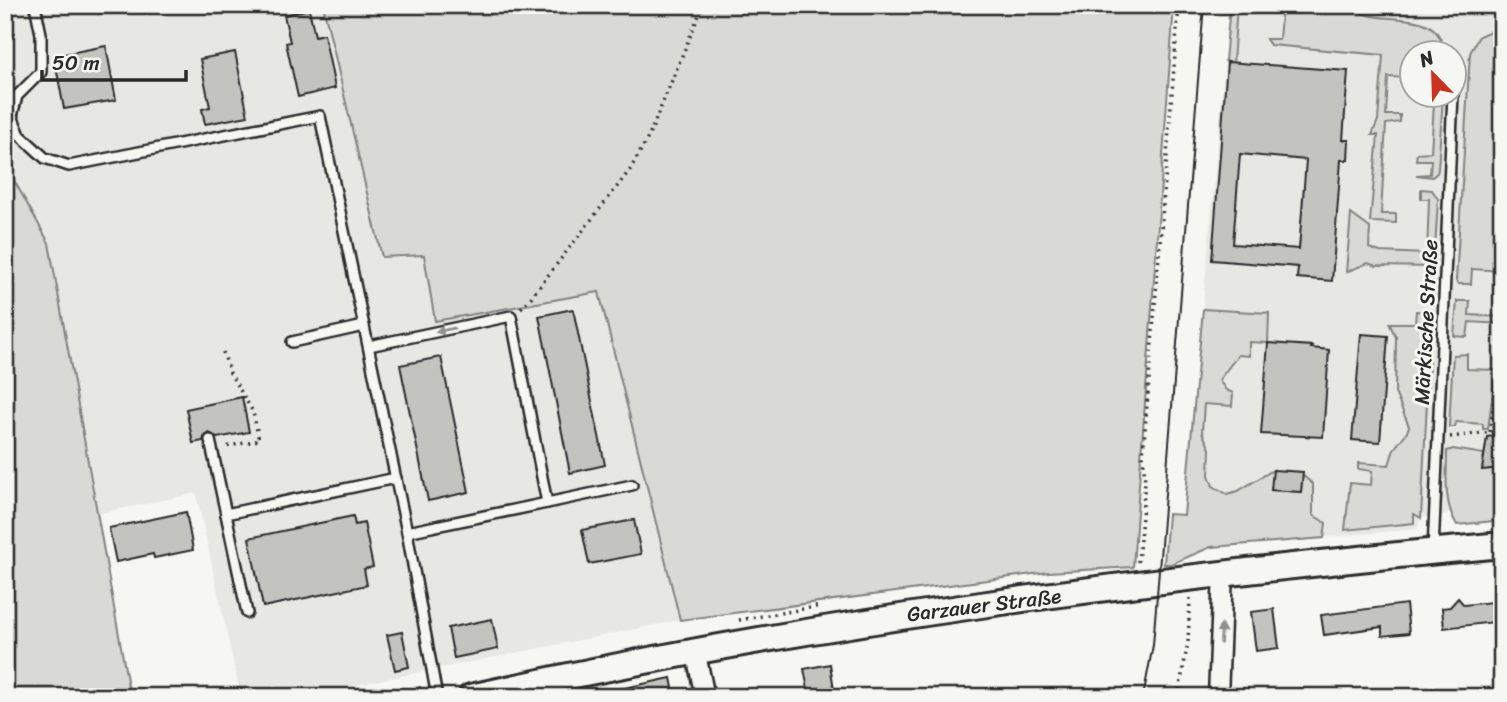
<svg xmlns="http://www.w3.org/2000/svg" width="1507" height="702" viewBox="0 0 1507 702" font-family="Sriracha,sans-serif">
	<style>
		.built { fill: #e7e7e3; fill-rule: evenodd }
		.green { fill: #d9d9d5; stroke: #828280; stroke-width: 2 }
		.building { fill: #c3c3c0; stroke: #2b2b2b; stroke-width: 2; fill-rule: evenodd }
		.lines { fill: none; stroke-linecap: round; stroke-linejoin: round }
		.lane-casing { stroke: #2b2b2b; stroke-width: 14 }
		.street-casing { stroke: #2b2b2b; stroke-width: 23 }
		.secondary-casing { stroke: #2b2b2b; stroke-width: 30 }
		.path { stroke: #2b2b2b; stroke-width: 3.5; stroke-dasharray: 2 5; stroke-linecap: butt }
		.lane { stroke: #f6f6f2; stroke-width: 9 }
		.street { stroke: #f6f6f2; stroke-width: 18 }
		.secondary { stroke: #f6f6f2; stroke-width: 24 }
		.tram { stroke: #2b2b2b; stroke-width: 2 }
		.oneway { fill: #90908e }
		.labels { text-anchor: middle; dominant-baseline: central; stroke-width: 6; stroke-linejoin: round; paint-order: stroke }
		.street-label { font-size: 21px; fill: #2b2b2b; stroke: #f6f6f2 }
	</style>
	<rect width="100%" height="100%" fill="#f6f6f2"/>
	<filter id="ink" filterUnits="userSpaceOnUse"><feTurbulence type="fractalNoise" baseFrequency=".0143" numOctaves="2"/><feDisplacementMap in="SourceGraphic" scale="14" xChannelSelector="R" yChannelSelector="G"/><feConvolveMatrix kernelMatrix="1 2 1 2 8 2 1 2 1" color-interpolation-filters="sRGB"/></filter>
	<g filter="url(#ink)">
		<g class="built">
			<path d="M5 5H323L382 256 424 255 599 292 680 620 355 685 325 697H241L196 493 97 514 49 243 5 164Z"/>
			<path d="M1230 5H1502V520L1457 525 1450 514 1421 518 1417 529 1181 550ZM1412 52H1454V94H1412Z"/>
		</g>
		<g class="green">
			<path d="M323 5H1174L1133 567 1049 572 680 620 599 292 435 321 424 255 382 257Z"/>
			<path d="M1230 5H1237L1233 63 1225 61Z"/>
			<path d="M1282 5H1349C1378 32 1437 0 1444 52H1412V78L1388 77 1386 115H1400V122L1386 124 1381 214H1396V223L1370 222 1378 135H1372L1378 120 1383 55 1270 45 1266 39H1279Z"/>
			<path d="M1495 29H1502V271L1472 269 1471 284H1458L1456 281 1470 53 1479 36Z"/>
			<path d="M1422 95H1439L1443 97 1438 169 1437 173 1432 177 1416 175 1430 174 1431 160H1416L1417 153 1431 152 1434 103 1418 102Z"/>
			<path d="M5 164 49 243 130 697H5Z"/>
			<path d="M1421 189 1432 190 1438 199 1434 267 1376 266 1368 263 1346 272 1351 214 1370 228 1369 248 1380 252 1427 254 1429 199H1421Z"/>
			<path d="M1457 301H1470L1469 315 1502 317V324L1469 322 1467 337 1454 336Z"/>
			<path d="M1203 309 1269 313 1268 343 1249 342V356L1238 355 1219 380 1226 390 1233 393 1232 406 1204 404 1202 432 1210 449 1209 475 1213 486 1227 494 1238 491 1273 470 1272 490 1301 492 1302 475 1313 484V515L1326 523 1324 538 1211 547 1171 564H1164L1168 514 1184 515Z"/>
			<path d="M1416 311 1425 312 1431 324 1421 518 1414 514V523L1345 530 1350 483 1371 485 1372 471 1358 469V463L1389 465 1394 449 1407 432 1409 426 1395 393 1396 337 1389 323H1415Z"/>
			<path d="M1467 354V369L1496 370 1488 429H1483V424L1456 422 1455 427H1449L1453 355Z"/>
			<path d="M1453 449 1484 454 1482 470 1502 468V520L1457 525C1443 502 1447 476 1447 451Z"/>
		</g>
		<g class="building">
			<path d="M309 9 315 36 324 34 335 88 298 97 286 43 290 42 284 15Z"/>
			<path d="M106 46 116 100 64 109 54 56Z"/>
			<path d="M235 52 248 116 205 124 202 109 210 107 200 59Z"/>
			<path d="M1227 62 1348 71 1343 140H1349L1348 160H1341L1332 281 1297 278 1298 267 1212 260ZM1240 154 1306 160 1299 249 1233 244Z"/>
			<path d="M573 309 605 465 570 473 539 316Z"/>
			<path d="M1361 334 1388 336 1380 442 1352 440Z"/>
			<path d="M1268 343 1312 346 1311 348 1329 350 1323 437 1261 434Z"/>
			<path d="M441 357 469 492 428 501 400 365Z"/>
			<path d="M242 397 249 432 217 438 209 433 205 435 203 441 193 443 186 409Z"/>
			<path d="M1502 435V468L1482 470 1487 437Z"/>
			<path d="M1273 470 1303 472 1301 492 1271 490Z"/>
			<path d="M186 512 193 550 154 558 153 554 116 562 109 528Z"/>
			<path d="M353 516 355 525 364 523 373 567 364 569 367 585 263 607 249 538Z"/>
			<path d="M634 520 641 554 589 564 582 530Z"/>
			<path d="M1458 598 1464 605 1492 602 1495 622 1444 628 1442 608 1450 607Z"/>
			<path d="M1406 604 1409 633 1382 636V627L1324 635 1321 615Z"/>
			<path d="M1274 609 1279 648 1256 651 1251 612Z"/>
			<path d="M492 619 498 649 454 658 448 628Z"/>
			<path d="M402 632 409 667 395 670 387 635Z"/>
			<path d="M830 664 834 689 809 694 804 669Z"/>
			<path d="M671 678 675 697H615V690Z"/>
		</g>
		<g class="lines">
			<g class="lane-casing">
				<g id="lane">
					<path d="M35 5 41 34V72L17 96 12 116 20 135 45 158 69 166 320 116 407 532 437 697"/>
					<path d="M292 342 364 326"/>
					<path d="M369 346 511 316 547 503 407 532"/>
					<path d="M210 440 226 514 396 478"/>
					<path d="M547 503 632 485"/>
					<path d="M226 514 247 613"/>
					<path d="M1433 551 1453 94"/>
				</g>
			</g>
			<g class="street-casing">
				<g id="street">
					<path d="M695 650 705 697"/>
					<path d="M1218 697 1223 572"/>
				</g>
			</g>
			<g class="secondary-casing">
				<path id="secondary" d="M471 697C811 621 1156 577 1502 545"/>
			</g>
			<g class="path">
				<path d="M521 308 529 300 630 170 649 136 703 5"/>
				<path d="M223 352 230 373 253 412 259 440 225 447"/>
				<path d="M1490 432 1502 347"/>
				<path d="M1450 437 1502 431"/>
				<path d="M1138 562 1145 482 1143 455 1179 5"/>
				<path d="M739 620 821 606"/>
				<path d="M385 697 423 687"/>
				<path d="M1178 697 1188 642 1190 598"/>
			</g>
			<use href="#lane" class="lane"/>
			<use href="#street" class="street"/>
			<use href="#secondary" class="secondary"/>
			<path class="tram" d="M1143 697 1153 645 1204 5"/>
		</g>
		<defs><path id="oneway-solid" d="M-6-.8H1V-3.2L6.5 0L1 3.2V.8H-6Z" transform="scale(1.75)"/></defs>
		<g class="oneway">
			<use href="#oneway-solid" transform="translate(445 330) rotate(168)"/>
			<use href="#oneway-solid" transform="translate(1221 634) rotate(-87)"/>
		</g>
	</g>
	<g class="labels">
		<g class="street-label">
			<text transform="translate(1426 322) rotate(-87)">Märkische Straße</text>
			<text transform="translate(984 605) rotate(-7)">Garzauer Straße</text>
		</g>
	</g>
	<rect width="1507" height="702" fill="none" stroke="#f6f6f2" stroke-width="28"/>
	<rect x="14" y="14" width="1479" height="674" fill="none" stroke="#2b2b2b" stroke-width="2.5" filter="url(#ink)"/>
	<g transform="translate(1433 74) rotate(337)"><circle r="33" fill="#f6f6f2" stroke="#a5a5a2" stroke-width="2"/>
	<path d="M0-5L12 26L0 18L-12 26Z" fill="#c8321e"/>
	<text y="-10" font-size="19" font-weight="bold" text-anchor="middle" fill="#2b2b2b">N</text>
	</g>
	<path d="M42 70v10h144v-10" fill="none" stroke="#2b2b2b" stroke-width="3.5"/>
	<text x="52" y="70" font-size="21" fill="#2b2b2b" stroke="#f6f6f2" stroke-width="5" paint-order="stroke">50 m</text>
</svg>
